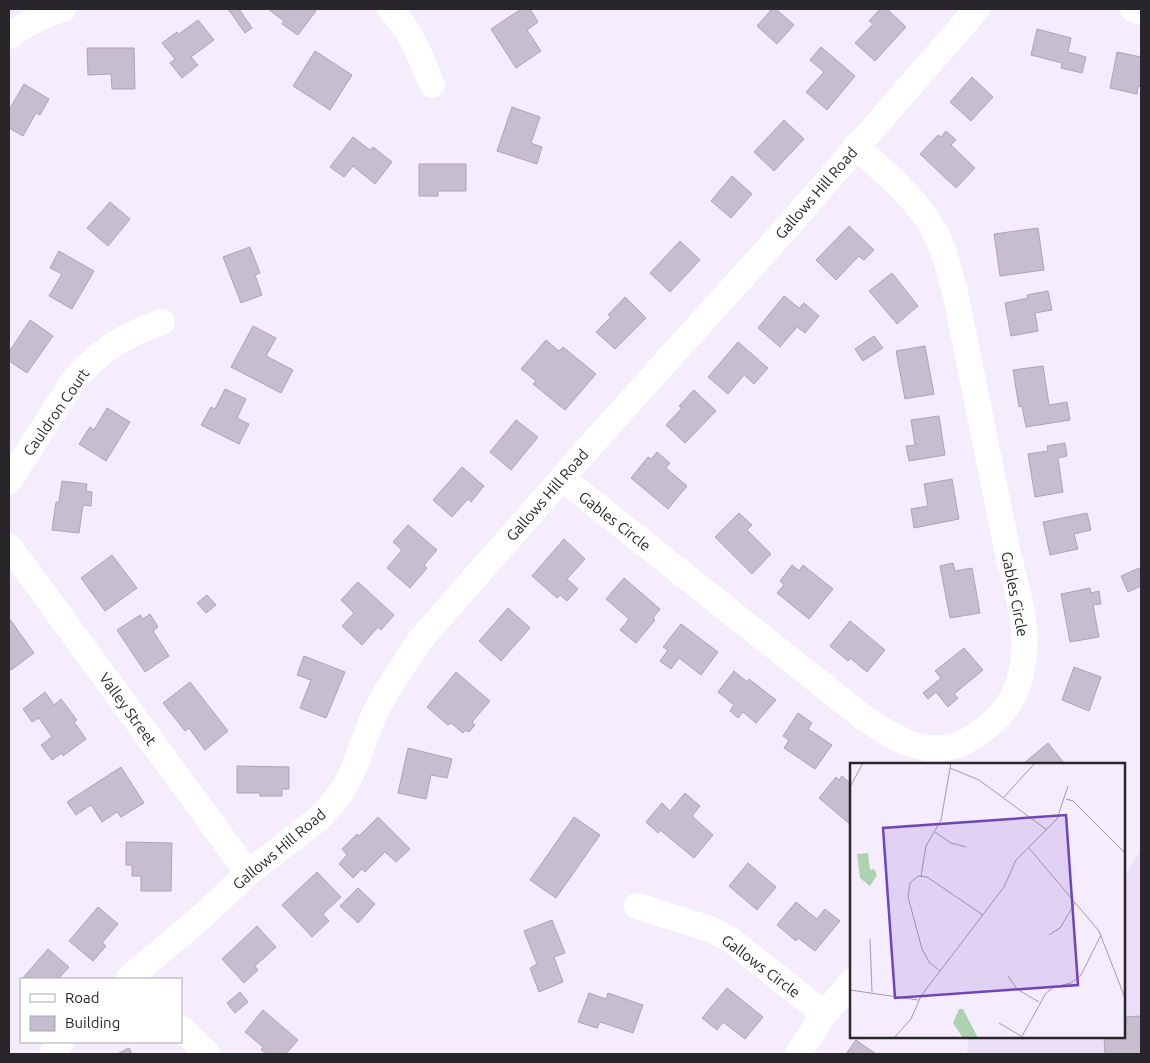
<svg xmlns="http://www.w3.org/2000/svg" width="1150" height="1063" viewBox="0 0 1150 1063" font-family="Ubuntu,sans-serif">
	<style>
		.built { fill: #ebdef7 }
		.building { fill: #c6bdcf; stroke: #ada4b5 }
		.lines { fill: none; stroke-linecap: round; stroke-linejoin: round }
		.minor { stroke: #fff; stroke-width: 26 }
		.labels { text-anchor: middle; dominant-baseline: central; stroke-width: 4; stroke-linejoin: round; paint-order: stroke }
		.street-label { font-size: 15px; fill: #28252b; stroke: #fff }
		.inset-road { fill: none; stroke: #a39ca9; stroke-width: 1 }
		.view { fill: #7044bc; fill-opacity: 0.15; stroke: #7044bc; stroke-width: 2.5 }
		.inset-edge { fill: none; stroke: #28252b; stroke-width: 2.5 }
	</style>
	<rect width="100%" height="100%" fill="#f5ecfd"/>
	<path class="built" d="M1141 851V1054H967L969 1037H1124V876Z"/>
	<g class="building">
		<path d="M228 9H239L252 28 245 33Z"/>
		<path d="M268 9H313L316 11 298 35 282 24 284 21Z"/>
		<path d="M521 9H530L538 22 527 30 541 51 516 68 491 29Z"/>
		<path d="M772 9H776L794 25 777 44 757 26Z"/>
		<path d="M880 9H887L906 27 875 61 855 43 873 24 869 21Z"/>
		<path d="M198 20 214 40 191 57 198 65 182 78 170 63 175 59 162 43 177 32 179 34Z"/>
		<path d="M1037 29 1071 38 1068 52 1086 57 1082 73 1061 68 1062 63 1031 55Z"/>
		<path d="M821 47 855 76 827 110 806 92 824 72 810 60Z"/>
		<path d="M87 48H134L135 89H112L111 74 88 75Z"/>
		<path d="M315 51 352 75 330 110 293 86Z"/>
		<path d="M1117 52 1141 57V87L1138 86 1137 94 1110 88Z"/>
		<path d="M972 77 993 97 971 121 950 102Z"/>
		<path d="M24 84 49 99 40 115 36 113 23 136 9 128V110Z"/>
		<path d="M512 107 540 117 531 143 542 147 537 164 497 151Z"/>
		<path d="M784 120 804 139 774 171 754 152Z"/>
		<path d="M946 131 956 140 951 145 975 168 956 188 920 154 938 135 941 137Z"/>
		<path d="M353 137 370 150 373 147 392 162 375 184 353 166 344 177 330 167Z"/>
		<path d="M419 164H466V191H438V196H419Z"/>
		<path d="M732 176 752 194 731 218 711 201Z"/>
		<path d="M110 202 130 219 108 246 87 228Z"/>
		<path d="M849 226 874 250 864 260 859 256 836 280 816 260Z"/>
		<path d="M1038 228 1044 270 1000 276 994 234Z"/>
		<path d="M680 241 700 260 670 292 650 273Z"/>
		<path d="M250 247 260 273 255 275 262 295 241 303 223 257Z"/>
		<path d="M59 251 94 271 72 309 49 296 62 274 50 268Z"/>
		<path d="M892 273 918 306 897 324 869 291Z"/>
		<path d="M1048 291 1052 310 1035 313 1038 331 1011 336 1005 303 1028 298 1027 295Z"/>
		<path d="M784 296 799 308 804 303 819 316 805 333 797 327 780 347 758 328Z"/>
		<path d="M625 297 646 318 615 349 596 332 611 317 608 315Z"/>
		<path d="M30 320 53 336 27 373 9 361V352Z"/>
		<path d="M253 326 276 338 266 356 293 370 281 393 231 367Z"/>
		<path d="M874 336 883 348 863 361 855 349Z"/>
		<path d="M546 340 559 351 563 347 596 374 565 410 533 384 536 381 521 369Z"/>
		<path d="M738 342 768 368 754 384 744 375 728 394 708 377Z"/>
		<path d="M925 346 934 394 905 399 896 351Z"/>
		<path d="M1043 366 1049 405 1067 402 1070 420 1026 427 1022 406 1019 407 1013 370Z"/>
		<path d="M225 389 246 399 237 418 249 424 239 444 201 425 211 407 215 409Z"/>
		<path d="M694 390 716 411 685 443 666 425 682 408 679 406Z"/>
		<path d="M107 408 130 422 106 461 79 444 90 427 94 430Z"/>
		<path d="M939 416 945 455 909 461 906 446 915 445 911 420Z"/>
		<path d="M516 420 538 437 511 470 490 452Z"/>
		<path d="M1065 443 1067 456 1058 458 1063 492 1035 497 1028 454 1048 451 1047 446Z"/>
		<path d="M657 452 670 463 666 468 687 486 668 509 631 478 648 457 651 459Z"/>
		<path d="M462 467 484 486 471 502 468 499 452 517 433 500Z"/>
		<path d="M952 479 959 519 914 528 911 509 928 506 924 484Z"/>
		<path d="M62 481 87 484 86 491 92 492 91 506 83 505 79 533 52 530 56 502H59Z"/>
		<path d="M739 513 752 525 747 530 771 554 752 574 715 537Z"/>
		<path d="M1087 513 1091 530 1074 534 1078 549 1050 555 1043 522Z"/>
		<path d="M408 525 437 550 424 565 427 568 410 588 387 568 402 550 393 542Z"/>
		<path d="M564 539 585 559 567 579 578 589 567 601 560 595 557 598 532 576Z"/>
		<path d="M112 555 137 588 105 611 81 578Z"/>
		<path d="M953 563 955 571 972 568 980 613 950 618 940 566Z"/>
		<path d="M792 565 799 571 803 565 833 589 809 619 777 593 784 585 780 581Z"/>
		<path d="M1139 568 1141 573V586L1128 592 1121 576Z"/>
		<path d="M624 578 660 609 653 618 655 620 636 643 620 630 629 619 606 599Z"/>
		<path d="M358 582 394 615 381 630 378 627 362 645 342 626 354 613 341 600Z"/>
		<path d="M1090 588 1091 593 1099 591 1101 604 1093 605 1099 637 1070 642 1061 594Z"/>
		<path d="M207 595 216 605 206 613 197 603Z"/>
		<path d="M508 608 530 628 501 661 479 641Z"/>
		<path d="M150 614 158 627 153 631 169 656 145 672 117 630 140 615 143 619Z"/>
		<path d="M9 618 34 653 11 670 9 667Z"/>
		<path d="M850 621 885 650 867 672 850 658 848 661 830 646Z"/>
		<path d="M681 624 718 652 701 675 679 658 671 669 660 661 668 650 663 647Z"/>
		<path d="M964 648 983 670 954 694 958 698 948 707 936 692 928 699 923 693 941 678 935 671Z"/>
		<path d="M304 656 345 672 326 718 300 708 311 680 297 675Z"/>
		<path d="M1074 667 1101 677 1089 711 1062 700Z"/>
		<path d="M734 671 747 682 749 679 776 700 756 723 743 712 738 718 730 711 734 705 718 692Z"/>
		<path d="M456 672 490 701 472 722 475 725 469 732 465 730 463 733 451 723 448 725 427 707Z"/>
		<path d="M190 682 228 731 205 750 189 728 185 731 163 703Z"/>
		<path d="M45 692 54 705 61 699 77 720 74 722 86 739 63 756 62 753 52 760 41 745 52 737 39 718 32 722 23 709Z"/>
		<path d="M798 713 812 723 808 729 832 745 815 769 784 748 789 740 783 736Z"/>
		<path d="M1048 743 1065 764H1023Z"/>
		<path d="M408 748 452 759 447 778 431 775 426 799 398 793Z"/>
		<path d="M237 766 289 767V789H282V796H260V793H237Z"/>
		<path d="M121 767 144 803 121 817 117 812 102 822 91 805 76 815 67 802Z"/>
		<path d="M842 776 851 784V825L819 798 836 777 839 780Z"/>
		<path d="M685 793 700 806 692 816 713 835 694 858 660 830 658 833 646 822 662 803 670 811Z"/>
		<path d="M378 817 410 849 396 862 385 852 365 872 362 869 353 878 339 864 347 855 342 849 357 834 359 836Z"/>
		<path d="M574 817 600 835 556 898 530 880Z"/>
		<path d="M126 842 172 843 171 891H141V876H132V865H126Z"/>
		<path d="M748 863 776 887 757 910 729 886Z"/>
		<path d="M317 872 341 897 323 914 329 921 312 937 282 905Z"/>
		<path d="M358 888 375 904 358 923 340 906Z"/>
		<path d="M796 902 817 919 825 909 840 921 815 951 798 938 796 941 777 925Z"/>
		<path d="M98 907 118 924 102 943 106 946 93 961 69 941Z"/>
		<path d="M552 920 565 953 554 957 563 982 539 992 530 968 537 964 524 931Z"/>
		<path d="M257 926 276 947 255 966 258 970 244 983 222 959Z"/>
		<path d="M48 949 69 967 58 979H22Z"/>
		<path d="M727 988 763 1017 745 1039 723 1022 717 1030 702 1018Z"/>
		<path d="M240 992 248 1002 235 1013 227 1003Z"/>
		<path d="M589 993 606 999 608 993 643 1005 633 1033 600 1022 597 1028 578 1022Z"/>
		<path d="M263 1010 298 1040 286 1054H267L261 1050 263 1047 245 1032Z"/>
		<path d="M1141 1016V1054H1105L1104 1037H1124V1017Z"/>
		<path d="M856 1040 876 1054H846Z"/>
		<path d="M129 1048 132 1054H117Z"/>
	</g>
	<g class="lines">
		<g class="minor">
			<path d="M390 9C411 30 421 58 432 85"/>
			<path d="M1133 9 1141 11"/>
			<path d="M9 36C25 24 43 15 63 9"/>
			<path d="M562 478 864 718C899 741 934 763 975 736 1003 717 1018 698 1023 663 1030 624 1014 583 1006 544 989 460 972 376 955 292 949 272 945 249 934 230 915 197 884 172 856 146"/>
			<path d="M9 481 74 380C100 350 125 335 162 322"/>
			<path d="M9 546 248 873"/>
			<path d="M637 906 710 929 731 940 824 1014"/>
			<path d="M128 979 205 914 248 873 317 820 333 803 344 788 354 768 374 714 388 689 420 640 599 436 782 233 977 9"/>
			<path d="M181 1028 208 1054"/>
			<path d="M52 1054 61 1042"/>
			<path d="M798 1054 820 1020 851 982"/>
		</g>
	</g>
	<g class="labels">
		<g class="street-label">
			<text transform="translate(816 193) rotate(-49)">Gallows Hill Road</text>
			<text transform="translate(56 412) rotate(-55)">Cauldron Court</text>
			<text transform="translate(547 495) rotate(-49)">Gallows Hill Road</text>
			<text transform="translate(615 521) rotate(38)">Gables Circle</text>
			<text transform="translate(1015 594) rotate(79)">Gables Circle</text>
			<text transform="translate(128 709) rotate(54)">Valley Street</text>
			<text transform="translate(279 849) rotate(-40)">Gallows Hill Road</text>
			<text transform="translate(761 966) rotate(37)">Gallows Circle</text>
		</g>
	</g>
	<g transform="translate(850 763)">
		<rect width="275" height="275" fill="#f5ecfd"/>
		<path d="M18 90 20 107 24 106 27 112 20 123 10 115 7 91ZM109 246H113L128 275H113L103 260Z" fill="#acd2b0"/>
		<path class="inset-road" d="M100 5 129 17 197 67M0 24 13 0M154 34 185 0M216 36 223 38 275 90M85 69 101 80 116 84M179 85 249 168 275 235M71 113 76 83 91 57 101 0M199 172 210 165 225 140M20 176 22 229M90 208 79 199 72 186 58 134 60 120 68 113 77 114 133 152M158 213 167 226 189 239M0 227 68 237M149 260 171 273M44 275 61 256 71 233 154 124 166 97 207 56 218 23M171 275 196 230 204 224 221 220 231 212 251 172"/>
		<path class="view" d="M216 52 228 222 45 235 33 65Z"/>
		<rect width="275" height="275" class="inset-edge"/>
	</g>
	<rect width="1150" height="1063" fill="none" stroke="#28252b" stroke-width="20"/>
	<rect x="20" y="978" width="162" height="65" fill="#ffffff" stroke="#a9a8aa"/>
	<rect x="30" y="994" width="25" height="8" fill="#ffffff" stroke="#a9a8aa"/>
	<text x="65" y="1003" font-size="15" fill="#28252b">Road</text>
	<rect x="30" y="1016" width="25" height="15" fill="#c6bdcf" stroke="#a9a8aa"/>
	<text x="65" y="1028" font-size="15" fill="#28252b">Building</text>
</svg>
